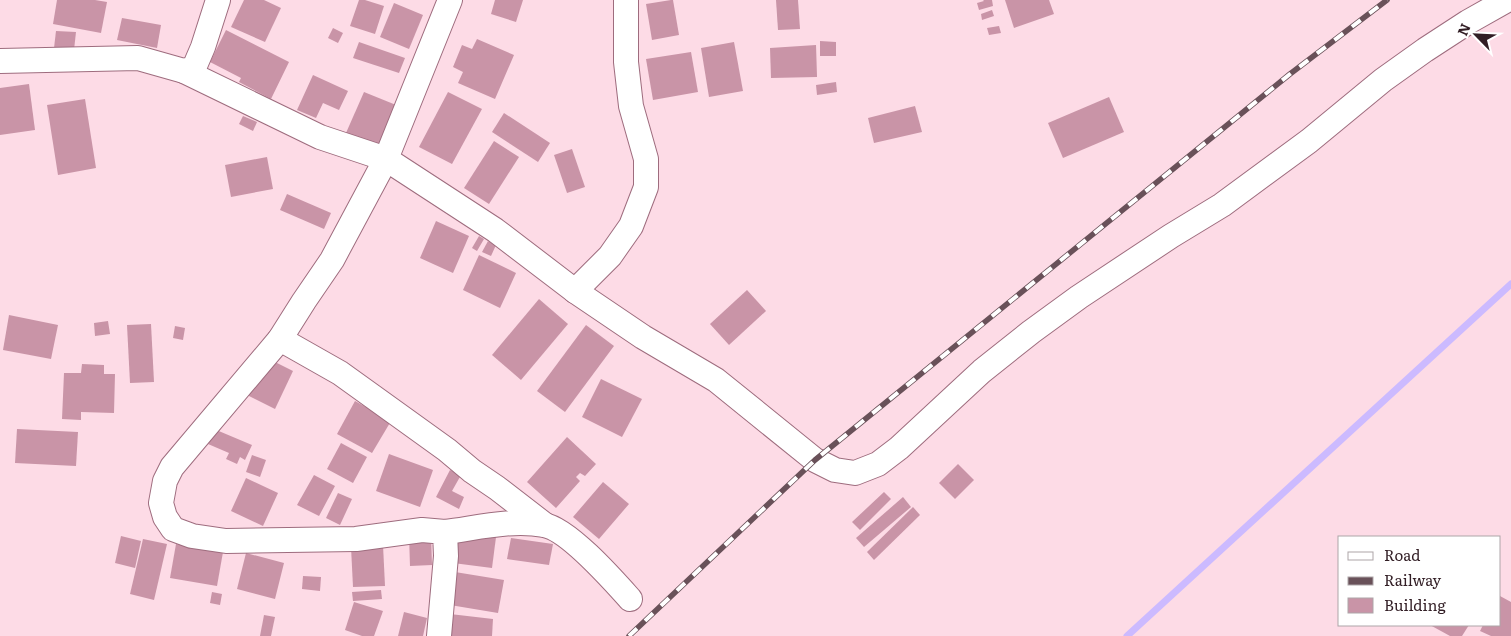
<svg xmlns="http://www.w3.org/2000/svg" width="1511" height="636" viewBox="0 0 1511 636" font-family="Literata,serif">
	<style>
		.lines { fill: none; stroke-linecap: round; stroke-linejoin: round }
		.stream { stroke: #ccbaff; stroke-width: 7 }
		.building { fill: #c994a7 }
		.street-casing { stroke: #9e6c7e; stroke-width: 26 }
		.street { stroke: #fff; stroke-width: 24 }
		.rail-casing { stroke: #695159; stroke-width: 5.5 }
		.rail { stroke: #fff; stroke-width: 4; stroke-dasharray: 11; stroke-linecap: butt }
	</style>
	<rect width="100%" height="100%" fill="#fddbe6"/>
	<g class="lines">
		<path class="stream" d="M1127 636 1511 284"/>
	</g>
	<g class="building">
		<path d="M57 0H95L107 2 101 33 53 24Z"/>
		<path d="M244 0H264L281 8 265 42 231 27Z"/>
		<path d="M359 0H365L384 6 375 34 350 26Z"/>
		<path d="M495 0H523L516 22 491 14Z"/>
		<path d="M671 0H673L679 35 652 40 646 4Z"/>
		<path d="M776 0H798L800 29 778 30Z"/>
		<path d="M983 0H992L993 6 979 10 977 3 984 1Z"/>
		<path d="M1005 0H1049L1054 14 1014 28Z"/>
		<path d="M394 3 423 15 409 49 380 37Z"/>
		<path d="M992 10 994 16 982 20 981 14Z"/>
		<path d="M122 18 161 25 157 48 117 40Z"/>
		<path d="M999 26 1001 33 989 35 987 28Z"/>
		<path d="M333 28 343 33 338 43 328 38Z"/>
		<path d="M226 30 289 62 271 99 239 82 241 78 210 62Z"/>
		<path d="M56 31 76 32 74 50 54 48Z"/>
		<path d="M477 39 514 55 495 99 458 83 463 72 453 67 462 45 472 49Z"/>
		<path d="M820 41 836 42V56H820Z"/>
		<path d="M359 42 405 58 399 73 353 58Z"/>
		<path d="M734 42 743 91 709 97 701 48Z"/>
		<path d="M816 45 817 77 771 78 770 48Z"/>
		<path d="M691 52 698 92 653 100 646 59Z"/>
		<path d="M313 75 348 91 339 110 323 103 316 118 297 110Z"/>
		<path d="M836 82 837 92 817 95 816 85Z"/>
		<path d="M29 84 35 130 0 135V88Z"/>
		<path d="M364 92 401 107 383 149 346 133Z"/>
		<path d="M448 92 482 109 452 164 419 147Z"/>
		<path d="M1109 97 1124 132 1063 158 1048 123Z"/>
		<path d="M85 99 96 168 58 175 47 105Z"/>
		<path d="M915 106 922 132 874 143 868 118Z"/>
		<path d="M504 113 550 143 538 162 492 132Z"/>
		<path d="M243 116 257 122 253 131 239 124Z"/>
		<path d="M494 141 519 157 489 204 464 188Z"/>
		<path d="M572 149 585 187 567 193 554 155Z"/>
		<path d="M267 157 273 189 231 197 225 165Z"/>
		<path d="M287 194 331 213 324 229 280 210Z"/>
		<path d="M436 221 469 236 453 273 420 258Z"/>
		<path d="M479 236 484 239 477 251 472 248Z"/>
		<path d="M488 241 496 245 491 256 482 252Z"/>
		<path d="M479 255 516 273 500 308 463 290Z"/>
		<path d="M747 290 766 311 729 345 710 324Z"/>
		<path d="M539 299 568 324 521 380 492 355Z"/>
		<path d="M9 315 58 325 51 359 3 350Z"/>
		<path d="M108 321 110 334 95 336 94 323Z"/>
		<path d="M151 324 154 382 130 383 127 325Z"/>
		<path d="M586 325 614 346 565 412 537 391Z"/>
		<path d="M175 326 185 328 183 340 173 338Z"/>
		<path d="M265 357 293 371 275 409 247 395Z"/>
		<path d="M82 364 104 365V374H115L114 413 81 412V420L62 419 64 373H81Z"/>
		<path d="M601 379 642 399 622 437 582 417Z"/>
		<path d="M355 401 391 421 372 453 337 434Z"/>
		<path d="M17 429 78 432 76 466 15 463Z"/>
		<path d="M214 429 252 445 245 460 240 457 237 464 226 459 229 453 208 444Z"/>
		<path d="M567 437 596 464 585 476 580 473 576 477 580 481 556 508 527 482Z"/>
		<path d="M341 443 367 457 353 483 327 469Z"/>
		<path d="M389 454 433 470 420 507 376 491Z"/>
		<path d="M252 455 266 460 260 477 246 472Z"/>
		<path d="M958 464 974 480 955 499 939 483Z"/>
		<path d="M450 470 461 475 452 491 464 497 459 509 436 497Z"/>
		<path d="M314 475 335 486 319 516 297 505Z"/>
		<path d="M246 478 278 493 263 526 231 511Z"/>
		<path d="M603 482 629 504 599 539 573 517Z"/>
		<path d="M884 492 891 499 860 530 852 522Z"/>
		<path d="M338 493 352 499 340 525 326 518Z"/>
		<path d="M903 497 911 507 864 547 856 538Z"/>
		<path d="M913 507 920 515 874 560 867 552Z"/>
		<path d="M457 532 496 537 492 568 453 563Z"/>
		<path d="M431 534 432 565 410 566 409 535Z"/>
		<path d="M121 536 141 541 135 568 115 563Z"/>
		<path d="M511 538 553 544 549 565 507 559Z"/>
		<path d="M143 539 167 544 154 600 130 594Z"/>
		<path d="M176 544 223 552 217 586 170 578Z"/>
		<path d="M383 545 385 586 353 587 351 547Z"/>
		<path d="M246 553 284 563 275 599 237 589Z"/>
		<path d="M455 572 504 580 498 613 450 605Z"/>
		<path d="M303 576 321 577 320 591 302 589Z"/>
		<path d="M381 590 382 599 353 601 352 592Z"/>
		<path d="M212 592 222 594 220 605 210 603Z"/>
		<path d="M1500 596 1511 602V636H1491L1480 631 1483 625H1500Z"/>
		<path d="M354 602 383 611 374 636H362L345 630Z"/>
		<path d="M404 612 427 618 423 636H398Z"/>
		<path d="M450 614 493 619 492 636H448Z"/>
		<path d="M264 615 275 617 271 636H260Z"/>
		<path d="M1430 625H1469L1462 636H1450Z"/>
	</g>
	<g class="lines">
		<g class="street-casing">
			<g id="street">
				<path d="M0 61 138 58 184 71 194 68 203 47 218 0"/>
				<path d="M184 71 320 137 386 159 495 230 575 291 643 337 716 380 815 460 835 470 855 473 878 464 899 448 982 371 1031 332 1079 297 1171 236 1222 205 1309 141 1383 80 1425 50 1468 22 1507 0"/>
				<path d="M575 291 610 256 631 226 646 187V159L631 106 626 62V0"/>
				<path d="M280 339 340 373 372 396 447 450 472 471 497 488 545 525"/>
				<path d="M445 532C477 528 512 519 544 525 568 529 613 580 630 599"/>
				<path d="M439 636 446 556 445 532 422 530 356 539 226 541 192 536 173 529 165 517 161 503 165 481 172 467 280 339 304 301 332 260 386 159 450 0"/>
			</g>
		</g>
		<use href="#street" class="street"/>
		<g class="rail-casing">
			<path id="rail" d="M629 636 815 460 1290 74 1387 0"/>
		</g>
		<use href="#rail" class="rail"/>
	</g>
	<rect x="1338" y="536" width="162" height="90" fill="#ffffff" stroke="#ada5a8"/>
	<rect x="1348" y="552" width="25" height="8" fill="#ffffff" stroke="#ada5a8"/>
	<text x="1384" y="561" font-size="15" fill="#321e25">Road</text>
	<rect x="1348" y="577" width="25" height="8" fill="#695159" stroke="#ada5a8"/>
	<text x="1384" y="586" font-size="15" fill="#321e25">Railway</text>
	<rect x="1348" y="598" width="25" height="15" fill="#c994a7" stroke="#ada5a8"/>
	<text x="1384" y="611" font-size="15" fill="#321e25">Building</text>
	<g transform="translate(1476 35) rotate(294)" stroke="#ffffff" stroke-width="4" paint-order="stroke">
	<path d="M0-4L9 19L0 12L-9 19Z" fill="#321e25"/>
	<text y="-8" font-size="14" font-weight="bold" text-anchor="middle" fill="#321e25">N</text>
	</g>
</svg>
